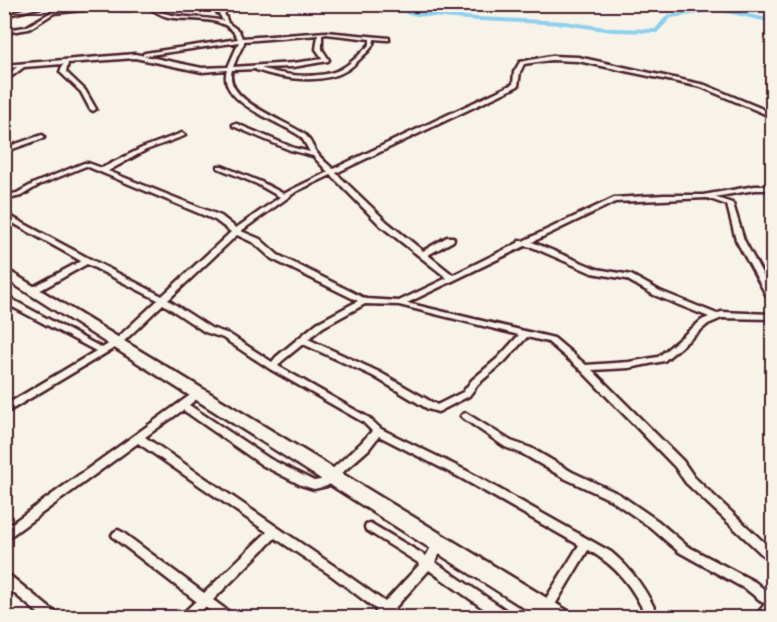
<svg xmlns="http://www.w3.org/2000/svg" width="777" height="622" viewBox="0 0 777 622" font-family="'Comic Neue',sans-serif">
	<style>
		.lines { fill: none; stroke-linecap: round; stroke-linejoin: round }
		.river { fill: #8dd0ef; fill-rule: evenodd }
		.street-casing { stroke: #4a1f2b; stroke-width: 5 }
		.highway-casing { stroke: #4a1f2b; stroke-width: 5 }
		.street { fill: #f7f3e8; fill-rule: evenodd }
		.highway { fill: #f7f3e8; fill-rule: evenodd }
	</style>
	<rect width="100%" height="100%" fill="#f7f3e8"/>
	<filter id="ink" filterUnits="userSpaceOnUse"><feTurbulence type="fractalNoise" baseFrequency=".0167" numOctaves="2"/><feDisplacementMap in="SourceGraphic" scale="12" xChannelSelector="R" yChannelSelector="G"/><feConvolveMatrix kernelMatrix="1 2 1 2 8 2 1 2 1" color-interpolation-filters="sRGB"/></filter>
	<g filter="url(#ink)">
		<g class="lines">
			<path class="river" d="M388 4H397L409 11 478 17 565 21 612 28 655 29 667 15 718 7 772 19V23L718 11 671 18 657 33 612 32 565 25 478 21 408 15Z"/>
			<g class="street-casing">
				<g id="street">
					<path d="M44 4H54L4 16V14Z"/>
					<path d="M142 4C157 4 152 8 164 13 182 19 204 16 223 21L220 15 206 4H212L224 13 228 23 239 31 242 38 326 32 389 38V40H387L374 39C374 47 367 52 362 57 357 62 353 66 347 70 324 85 281 79 256 70V69L232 70C222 100 285 120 304 134 310 138 312 147 317 153 321 159 328 164 333 169L513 84 514 72 520 62 551 56 578 57 705 85 772 113V117L770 116 701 87 578 61 551 60 524 64 520 72 518 86 336 173 387 222 423 251 447 237H453L454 239 453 241 428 255 453 275 518 243 519 241H523L614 198 664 195H703L755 186H772V190H755L714 197 732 203 733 204 744 240 772 292V300L768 298 736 240 727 205 707 198 615 202 532 242 597 269 631 275 660 291 717 314 721 312 772 314V319L722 318 708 324 664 361 629 368 592 370 683 461 694 477 772 550V562L768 560 686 483 675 467 581 370 548 342 527 337 504 362 478 384 469 396 438 412 428 409 373 376 303 344 282 361 278 366 369 418 381 429 467 471 611 552C633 570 647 591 659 618H647C633 587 617 566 588 550L550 613 546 614 542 613 540 609 542 605 579 545 459 477 379 436 369 449 327 486 314 489 301 485 262 465 183 410 145 437 340 570 385 602 420 564 366 530 365 527 366 524 370 523 426 556C431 549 434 536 444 540L446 543 435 562 511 614 513 618H497L429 570 394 609 401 614 403 618H372L377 610 332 576 275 538 213 600 232 614 234 618H218L205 607 195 618H180L182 614 196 601 114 538 112 535 114 532 118 530 122 532 204 593 267 532 138 443 8 538 4 539V529L196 391H202L204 393 189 405 270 459 314 481 320 480 361 443 372 431 363 422 270 369 223 338 205 332 163 304 121 344 4 414V406L96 351 7 304 4 301V293H7L13 300 102 348 115 340 158 300 87 264 37 292H31L30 290 31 288 81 261 4 218V213L90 259 162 296 231 232 215 220 86 166 39 185 21 196 4 200V196L17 193 35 183 84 163H88L102 168 142 148 182 133 185 135 184 136 146 150 108 171 221 216 236 228 280 197 257 184 218 168V166H222L261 182 284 194 293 189 328 172 313 156 290 150 233 126V124H237L294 148 310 152C307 147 304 140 300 136 281 122 216 102 227 70L202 72 135 58 68 63 66 72 85 90 96 109 93 111 90 109 81 92 60 72 63 64 24 67 4 82V78L17 67 4 69V65L135 54 202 68 228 67 239 42 143 56V54L145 53 238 39C227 13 190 22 168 17 160 15 154 11 147 6L129 10 93 9 54 13 29 29 4 33V30L26 27 53 11 93 7 129 8ZM326 34 370 39V44C361 53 352 63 341 69 320 80 283 76 261 68L293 67 328 61 329 60 322 49V35ZM318 35 316 49 323 59 293 63 233 67 237 57 244 43V41ZM331 175 381 226 447 278 399 301 366 299 278 255 260 239 241 231 297 191ZM237 235 254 243 272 259 358 301 317 323 276 357 272 362 229 334 211 328 168 300ZM525 246 532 247 592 273 626 279 654 295 709 317 702 320 658 357 629 362 586 365 554 338 407 303ZM365 304 399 305 519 335 498 358 472 380 463 392 437 405 379 372 308 339 323 327Z"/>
					<path d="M42 135 44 136V138L4 152V148Z"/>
					<path d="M13 277H19L20 279 4 289V283Z"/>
					<path d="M466 413 511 441 531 448 572 472 619 494 658 521 687 546 755 582 772 596V612L768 618H754L765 604 747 590 679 552 650 527 611 500 564 478 523 454 505 447 463 418 461 416 463 414Z"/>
					<path d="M4 573 8 574 57 614 59 618H44L4 585Z"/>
				</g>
			</g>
			<g class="highway-casing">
				<path id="highway" d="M4 268 568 611 571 618H540L4 278Z"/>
			</g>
			<use href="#street" class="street"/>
			<use href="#highway" class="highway"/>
		</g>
	</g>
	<rect width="777" height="622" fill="none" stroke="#f7f3e8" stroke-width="24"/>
	<rect x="12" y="12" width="753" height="598" fill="none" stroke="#4a1f2b" stroke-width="2" filter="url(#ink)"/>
</svg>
